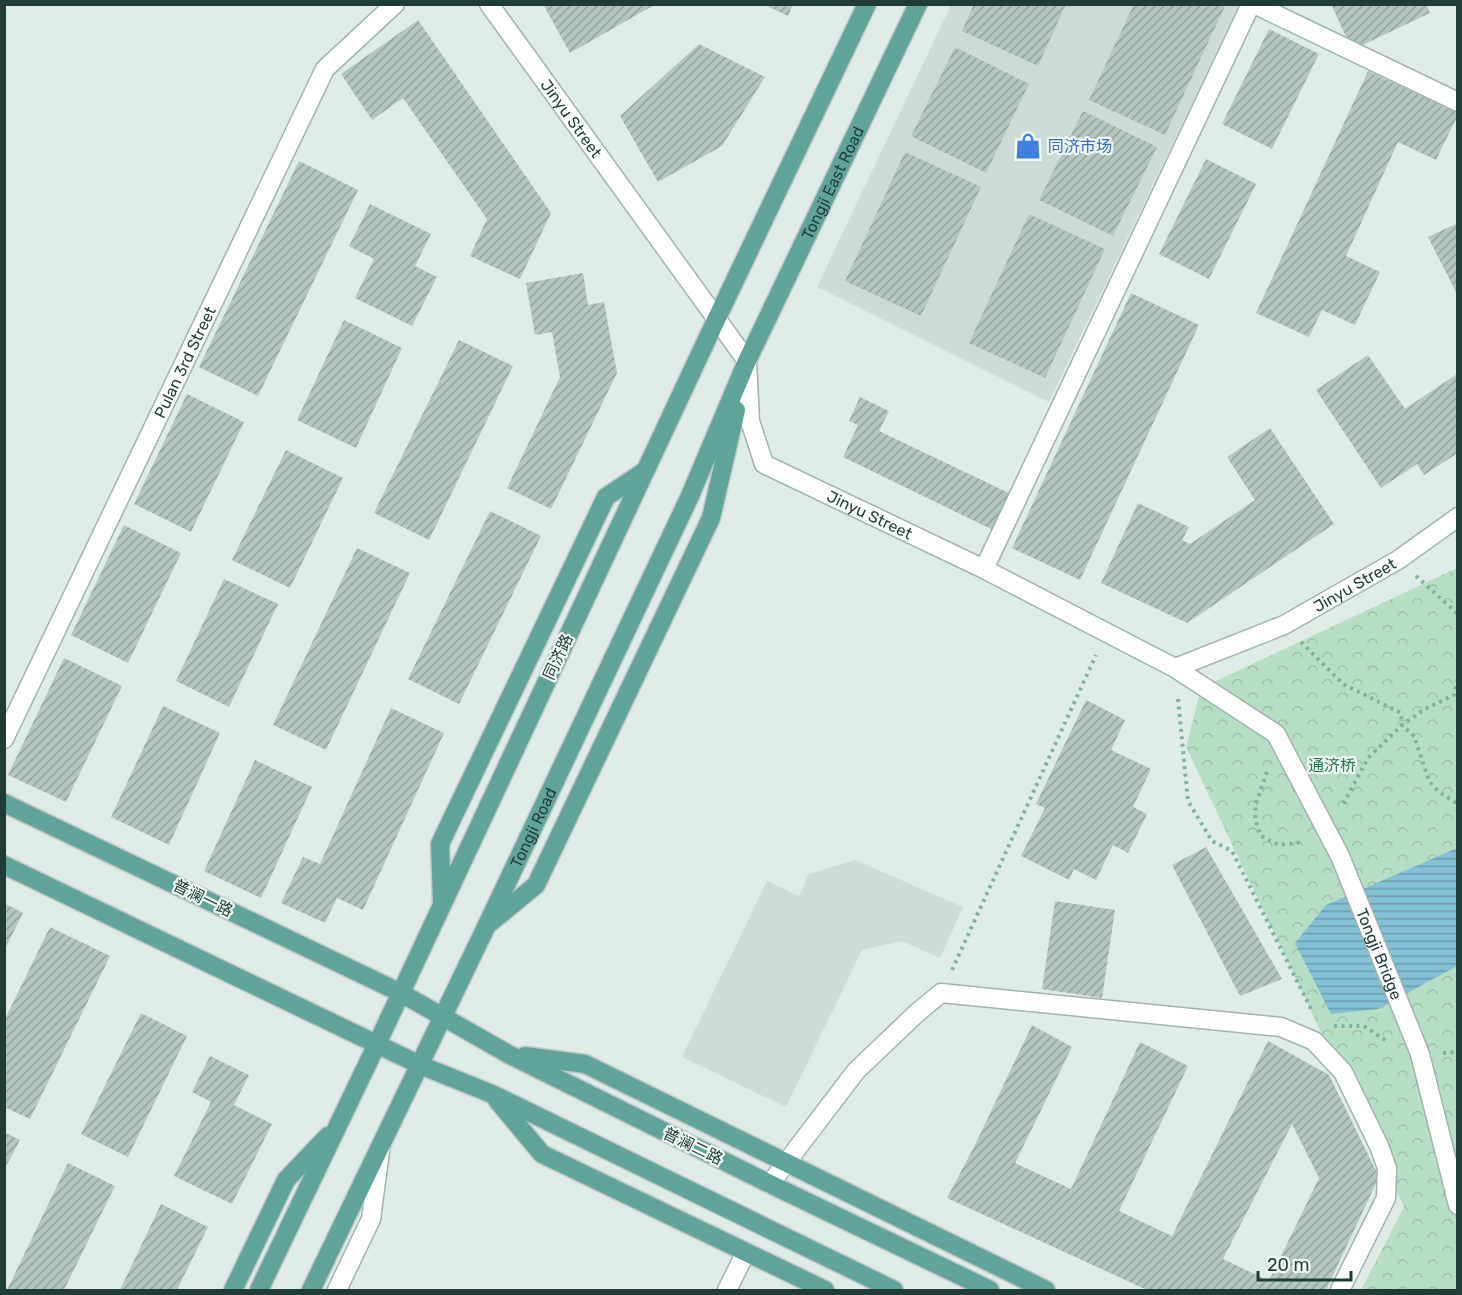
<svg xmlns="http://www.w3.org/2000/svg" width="1462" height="1295" viewBox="0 0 1462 1295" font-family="Rubik,'Noto Sans SC',sans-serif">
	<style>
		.built { fill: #cddbd6 }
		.park { fill: url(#park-crowns) }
		.water { fill: url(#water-rules) }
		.building { fill: url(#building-hatch); fill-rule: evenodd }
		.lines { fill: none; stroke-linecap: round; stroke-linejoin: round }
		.minor-casing { stroke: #a2b3af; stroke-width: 21 }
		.major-casing { stroke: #c0c8c7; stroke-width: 21 }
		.path { stroke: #7db1a6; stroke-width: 4; stroke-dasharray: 3 4.5; stroke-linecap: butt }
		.minor { stroke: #fff; stroke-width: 18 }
		.major { stroke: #60a499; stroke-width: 18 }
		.labels { text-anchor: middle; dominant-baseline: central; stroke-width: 4.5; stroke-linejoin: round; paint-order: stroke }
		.street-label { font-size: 16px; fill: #1f3c37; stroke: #eff8f4 }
		.shop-label { font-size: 16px; fill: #366cbe; stroke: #eff8f4; text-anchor: start }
		.park-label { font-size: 16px; fill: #26764d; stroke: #eff8f4 }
	</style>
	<defs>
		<pattern id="park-crowns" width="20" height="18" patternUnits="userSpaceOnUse" patternTransform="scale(1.5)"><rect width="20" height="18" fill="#b6dec5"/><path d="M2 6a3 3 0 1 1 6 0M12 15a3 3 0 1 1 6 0" fill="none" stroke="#9cbfaa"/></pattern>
		<pattern id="water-rules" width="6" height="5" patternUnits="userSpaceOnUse" patternTransform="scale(1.5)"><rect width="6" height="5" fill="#82c0d5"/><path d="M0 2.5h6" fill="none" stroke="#6a9dae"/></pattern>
		<pattern id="building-hatch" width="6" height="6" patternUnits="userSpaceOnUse" patternTransform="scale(1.5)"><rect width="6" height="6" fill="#b4c6c0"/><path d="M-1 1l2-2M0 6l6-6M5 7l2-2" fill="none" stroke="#92a29d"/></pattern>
	</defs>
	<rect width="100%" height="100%" fill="#dfebe7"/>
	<g class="built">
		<path d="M951 5H1239L1049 402 817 287Z"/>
		<path d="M855 860 963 907 940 958 902 941 862 950 786 1107 682 1057 767 881 799 896 809 874Z"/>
	</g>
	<path class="park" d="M1457 568V1290H1361L1404 1207 1186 747 1201 688Z"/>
	<path class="water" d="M1457 848V966L1378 1009 1331 1014 1295 943 1326 905Z"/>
	<g class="building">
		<path d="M543 4H656L570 53Z"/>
		<path d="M763 4H793L788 16Z"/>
		<path d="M974 4H1066L1038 66 962 31Z"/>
		<path d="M1134 4H1222L1225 6 1165 135 1089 100Z"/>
		<path d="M1331 4H1426L1430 13 1352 50Z"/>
		<path d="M418 20 551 213 520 279 470 256 487 219 403 98 372 120 341 74Z"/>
		<path d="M1269 29 1319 54 1272 149 1222 124Z"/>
		<path d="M699 44 765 77 722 146 658 182 620 116Z"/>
		<path d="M955 47 1029 84 986 173 911 136Z"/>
		<path d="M1368 71 1458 113V115L1436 160 1398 142 1346 256 1380 272 1355 325 1322 310 1309 337 1256 313Z"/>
		<path d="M1083 111 1157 147 1113 236 1039 200Z"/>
		<path d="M905 152 981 187 921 316 845 281Z"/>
		<path d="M1206 159 1256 184 1209 279 1159 254Z"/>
		<path d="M299 161 358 190 258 396 199 367Z"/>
		<path d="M370 204 431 234 415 266 437 277 412 326 355 298 374 259 349 246Z"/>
		<path d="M1029 214 1105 249 1045 378 969 343Z"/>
		<path d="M1458 223V296L1428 237Z"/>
		<path d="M583 273 588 305 604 302 617 373 551 509 507 488 560 377 552 332 535 335 526 283Z"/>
		<path d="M1131 293 1199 325 1080 580 1012 548Z"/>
		<path d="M344 320 402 348 356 448 297 420Z"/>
		<path d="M459 340 513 366 429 540 374 513Z"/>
		<path d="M1368 355 1405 409 1457 374 1458 375V453L1424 475 1417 464 1381 488 1316 390Z"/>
		<path d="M187 394 244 422 191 532 134 504Z"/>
		<path d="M860 397 889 411 879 431 1011 494 993 530 843 457 858 425 849 421Z"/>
		<path d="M1270 428 1334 524 1187 623 1101 583 1138 503 1189 527 1182 540 1190 544 1255 500 1227 457Z"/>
		<path d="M286 450 343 478 290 588 232 560Z"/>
		<path d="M490 511 541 536 459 704 408 679Z"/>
		<path d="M124 525 181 553 128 663 71 635Z"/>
		<path d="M357 548 410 573 326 750 273 725Z"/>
		<path d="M224 579 278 604 229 707 176 681Z"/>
		<path d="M64 658 122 686 66 802 8 775Z"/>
		<path d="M1086 700 1125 720 1111 750 1151 769 1133 807 1147 814 1128 853 1113 845 1096 880 1074 869 1069 880 1021 856 1045 808 1036 804Z"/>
		<path d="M163 706 220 733 169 845 111 817Z"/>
		<path d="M391 708 444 733 363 910 337 898 325 923 281 903 303 857 320 864Z"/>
		<path d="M255 760 312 787 261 898 204 871Z"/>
		<path d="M1206 847 1282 979 1240 996 1172 865Z"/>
		<path d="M1055 901 1115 910 1102 998 1042 989Z"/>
		<path d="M4 903 23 913 4 951Z"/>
		<path d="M50 927 110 956 30 1119 4 1107V1021Z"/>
		<path d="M141 1013 187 1036 128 1157 81 1134Z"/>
		<path d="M1032 1025 1072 1047 1015 1163 1071 1189 1140 1042 1188 1066 1119 1211 1172 1236 1268 1041 1329 1075 1379 1177 1326 1290H1147L947 1198 975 1145ZM1292 1124 1319 1178 1269 1281 1223 1259Z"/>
		<path d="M210 1056 249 1075 234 1105 272 1124 232 1204 174 1176 211 1102 192 1092Z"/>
		<path d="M4 1132 20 1140 4 1170Z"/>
		<path d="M68 1163 115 1186 64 1290H7Z"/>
		<path d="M161 1204 208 1227 177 1290H120Z"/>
	</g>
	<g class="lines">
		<g class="minor-casing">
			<g id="minor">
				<path id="s1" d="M489 4 747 361 750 421 764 464 984 569 1175 668 1284 625 1398 560 1458 517"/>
				<path d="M1254 4 1458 102"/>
				<path d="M984 569 1251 4"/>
				<path id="s2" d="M1175 668 1276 734 1340 856 1420 1054 1458 1205"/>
				<path id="s3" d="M4 739 325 69 395 4"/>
				<path d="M770 1184 856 1071 918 1012 941 993 1281 1027 1314 1041 1343 1072 1379 1146 1387 1168 1386 1198 1340 1290"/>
				<path d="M337 1290 371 1219 380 1151"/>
				<path d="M727 1290 746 1252"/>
			</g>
		</g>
		<g class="major-casing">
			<g id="major">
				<path d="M4 803 401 993 510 1055 770 1184 990 1290"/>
				<path d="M4 865 420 1065 492 1094 894 1290"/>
				<path d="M442 902 440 844 606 497 645 471"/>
				<path d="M491 922 536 885 711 518 736 410"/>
				<path d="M525 1056 585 1064 1046 1290"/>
				<path d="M497 1100 542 1154 825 1290"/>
				<path d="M233 1290 286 1180 328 1136"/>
				<path d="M259 1290 377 1044 716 320 867 4"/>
				<path id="s4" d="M311 1290 487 925 690 496 747 361 918 4"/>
			</g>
		</g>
		<g class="path">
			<path d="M1416 576 1458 614"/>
			<path d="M1301 642 1343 684 1401 713 1402 725 1368 758 1342 806"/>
			<path d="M1458 679 1454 695 1425 709 1402 725 1414 736 1429 781 1439 792 1458 804"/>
			<path d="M1178 699 1188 801 1212 841 1232 851 1313 1013"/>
			<path d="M1267 772 1256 803 1255 819 1261 836 1279 845 1304 842"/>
			<path d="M952 970 1096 655"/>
			<path d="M1334 1026H1364L1388 1042"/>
			<path d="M1443 1053 1458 1052"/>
		</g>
		<use href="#minor" class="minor"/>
		<use href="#major" class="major"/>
	</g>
	<defs>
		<g id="shop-bare" transform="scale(2.07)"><path d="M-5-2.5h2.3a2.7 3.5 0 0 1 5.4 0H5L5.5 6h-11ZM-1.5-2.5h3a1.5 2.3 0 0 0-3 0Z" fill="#3f7fe0" stroke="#eff8f4" stroke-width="2.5" paint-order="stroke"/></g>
	</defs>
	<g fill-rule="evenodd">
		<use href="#shop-bare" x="1028" y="146"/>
	</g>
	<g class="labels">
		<g class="street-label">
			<text stroke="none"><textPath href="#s1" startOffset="141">Jinyu Street</textPath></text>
			<text stroke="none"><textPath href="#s4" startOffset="1224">Tongji East Road</textPath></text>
			<text stroke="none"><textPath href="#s3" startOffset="418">Pulan 3rd Street</textPath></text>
			<text stroke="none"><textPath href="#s1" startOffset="663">Jinyu Street</textPath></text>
			<text stroke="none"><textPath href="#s1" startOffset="1203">Jinyu Street</textPath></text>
			<text transform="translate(558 657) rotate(-65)">同济路</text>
			<text stroke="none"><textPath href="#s4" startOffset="513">Tongji Road</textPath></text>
			<text transform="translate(203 898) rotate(26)">普澜一路</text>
			<text stroke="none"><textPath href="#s2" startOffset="364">Tongji Bridge</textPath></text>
			<text transform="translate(693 1146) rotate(26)">普澜二路</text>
		</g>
		<g class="shop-label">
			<text x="1048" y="146">同济市场</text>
		</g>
		<g class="park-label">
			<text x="1332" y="765">通济桥</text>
		</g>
	</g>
	<rect width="1462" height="1295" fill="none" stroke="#1f3c37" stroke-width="12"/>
	<path d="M1258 1271v9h93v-9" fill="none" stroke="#1f3c37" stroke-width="3"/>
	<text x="1267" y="1271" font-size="18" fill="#1f3c37" stroke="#eff8f4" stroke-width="4.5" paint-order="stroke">20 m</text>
</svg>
